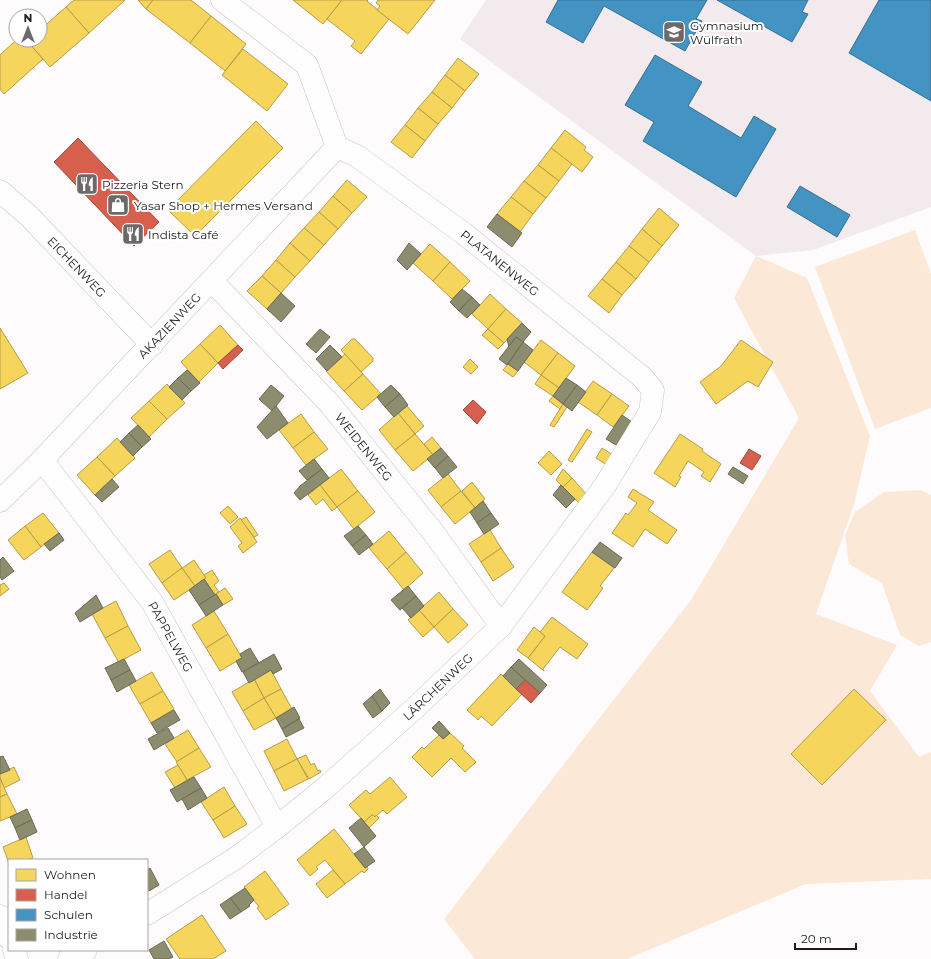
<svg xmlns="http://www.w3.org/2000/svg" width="931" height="959" viewBox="0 0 931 959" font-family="Montserrat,sans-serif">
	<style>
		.built { fill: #f2eaec }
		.green { fill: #fce8d7 }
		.homes { fill: #f6d55c; stroke: #b59d49 }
		.shops { fill: #d6604d; stroke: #9e4b3e }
		.schools { fill: #4393c3; stroke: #386f91 }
		.industry { fill: #8c8c6e; stroke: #6b6a55 }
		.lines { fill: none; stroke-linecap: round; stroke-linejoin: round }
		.street-casing { stroke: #c6c4c4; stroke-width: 23 }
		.street { stroke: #fffeff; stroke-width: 22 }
		.labels { text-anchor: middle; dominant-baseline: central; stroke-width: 4; stroke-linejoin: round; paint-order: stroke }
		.poi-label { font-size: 12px; fill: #1d1b1c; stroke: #fff; text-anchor: start }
		.street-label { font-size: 12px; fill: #1d1b1c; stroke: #fff }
	</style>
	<rect width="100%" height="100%" fill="#fefbfc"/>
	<path class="built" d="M486 0H931V207L813 250 756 256 460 39Z"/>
	<g class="green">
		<path d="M915 230 931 274V408L875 429 815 267Z"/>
		<path d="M756 256 807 278 870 436 854 504 816 614 897 645 870 691 919 757 931 752V879L806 884 627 959H475L444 919 691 600 799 418 734 298Z"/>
		<path d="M921 490 931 495V642L919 646 900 635 882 583 849 564 845 535 855 512 884 492Z"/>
	</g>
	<g class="homes">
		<path d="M74 0H125L89 33 66 7Z"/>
		<path d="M138 0H153L146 9Z"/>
		<path d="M153 0H191L211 16 190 43 146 9Z"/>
		<path d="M293 0H342L323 24Z"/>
		<path d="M342 0H368L367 1 389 19 361 54 351 46 355 41 327 19Z"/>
		<path d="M378 0H435L408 34 377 10 380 6 376 3Z"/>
		<path d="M66 7 89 33 50 67 27 41 29 40H40V30Z"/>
		<path d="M211 16 246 44 225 71 190 43Z"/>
		<path d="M16 40H26L43 59 4 94 0 89V55Z"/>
		<path d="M243 49 288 84 267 111 222 75Z"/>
		<path d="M458 58 479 74 465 91 445 75Z"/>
		<path d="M445 75 465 91 452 108 432 92Z"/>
		<path d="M432 92 452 108 438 124 418 108Z"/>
		<path d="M418 108 438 124 425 141 405 125Z"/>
		<path d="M256 121 283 148 195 236 168 210Z"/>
		<path d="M405 125 425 141 412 158 391 142Z"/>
		<path d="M565 130 586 147 584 150 593 157 582 172 551 148Z"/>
		<path d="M551 148 572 164 559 181 538 165Z"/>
		<path d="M538 165 559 181 546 198 524 181Z"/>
		<path d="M347 180 367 197 352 213 333 196Z"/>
		<path d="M524 181 546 198 533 214 511 197Z"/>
		<path d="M333 196 352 213 338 229 319 212Z"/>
		<path d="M511 197 533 214 520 232 497 214Z"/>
		<path d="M659 208 679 225 662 246 642 229Z"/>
		<path d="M319 212 338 229 324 245 304 228Z"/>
		<path d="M304 228 324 245 310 261 290 243Z"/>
		<path d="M642 229 662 246 649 262 629 246Z"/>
		<path d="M290 243 310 261 295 277 276 260Z"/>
		<path d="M430 244 450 262 433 281 413 263Z"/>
		<path d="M629 246 649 262 636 279 616 262Z"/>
		<path d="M276 260 295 277 281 293 262 276Z"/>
		<path d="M450 262 470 281 452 299 433 281Z"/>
		<path d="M616 262 636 279 622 295 602 279Z"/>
		<path d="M262 276 281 293 267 309 247 291Z"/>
		<path d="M602 279 622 295 609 313 588 296Z"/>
		<path d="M490 294 506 309 488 329 472 314Z"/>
		<path d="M506 309 522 323 504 343 488 329Z"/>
		<path d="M220 325 238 345 218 363 200 344Z"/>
		<path d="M0 328 28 373 0 389Z"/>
		<path d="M488 329 504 343 498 349 482 335Z"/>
		<path d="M352 339H355L373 358V361L361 372 341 350Z"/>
		<path d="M541 340 558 353 541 375 524 362Z"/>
		<path d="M741 340 773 362 758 387 748 381 716 404 700 382 721 366Z"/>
		<path d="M200 344 218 363 199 382 181 362Z"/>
		<path d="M558 353 575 366 559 388 541 375Z"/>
		<path d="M345 354 363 374 344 391 326 371Z"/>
		<path d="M470 359 478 367 471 374 463 367Z"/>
		<path d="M508 364 518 371 513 377 503 370Z"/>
		<path d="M363 374 381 394 362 410 344 391Z"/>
		<path d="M541 375 559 388 553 396 535 384Z"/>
		<path d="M593 381 612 394 597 415 578 402Z"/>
		<path d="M167 384 185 403 167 419 149 401Z"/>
		<path d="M612 394 629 406 613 427 597 415Z"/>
		<path d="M553 396 563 404 560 409 549 401Z"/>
		<path d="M149 401 167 419 149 437 131 418Z"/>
		<path d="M563 404 567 407 554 427 550 425Z"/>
		<path d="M407 406 424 426 415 434 398 413Z"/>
		<path d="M398 413 415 434 395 450 379 430Z"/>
		<path d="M301 414 314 432 293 448 279 430Z"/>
		<path d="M587 429 592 432 572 462 568 460Z"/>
		<path d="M314 432 328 449 306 465 293 448Z"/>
		<path d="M415 434 433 455 413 471 395 450Z"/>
		<path d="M680 434 703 449 702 451 721 464 710 482 701 476 704 472 688 461 679 476 681 477 675 487 654 473Z"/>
		<path d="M432 437 441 448 433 455 424 444Z"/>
		<path d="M117 438 135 458 115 476 97 457Z"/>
		<path d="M602 448 613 455 607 465 596 458Z"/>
		<path d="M549 451 562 464 551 475 538 463Z"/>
		<path d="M97 457 115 476 95 495 77 475Z"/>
		<path d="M341 469 358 491 337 507 320 485Z"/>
		<path d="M563 469 572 478 563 487 556 480Z"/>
		<path d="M448 474 461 491 441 507 428 490Z"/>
		<path d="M572 478 587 495 581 505 563 487Z"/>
		<path d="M472 482 485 499 475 508 462 491Z"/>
		<path d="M320 485 337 507 332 511 323 499 316 505 308 495Z"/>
		<path d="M633 489 654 502 648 510 677 530 667 544 645 529 633 547 612 533 626 513 628 515 637 503 628 497Z"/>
		<path d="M358 491 375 512 354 529 337 507Z"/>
		<path d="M461 491 475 508 455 524 441 507Z"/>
		<path d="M228 506 238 517 230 524 220 513Z"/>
		<path d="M43 513 59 533 41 547 25 526Z"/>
		<path d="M246 517 258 535 254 537 241 520Z"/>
		<path d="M240 518 257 542 243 553 238 546 242 543 230 527Z"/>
		<path d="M25 526 41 547 24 560 8 540Z"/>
		<path d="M490 530 501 548 481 562 469 544Z"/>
		<path d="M389 531 406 552 387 569 369 548Z"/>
		<path d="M501 548 514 567 493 581 481 562Z"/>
		<path d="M170 550 182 568 162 583 149 564Z"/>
		<path d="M406 552 423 573 404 590 387 569Z"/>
		<path d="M592 552 614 568 600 586 603 588 587 610 562 592Z"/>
		<path d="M194 560 206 578 195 586 182 568Z"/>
		<path d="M182 568 195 586 174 600 162 583Z"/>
		<path d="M212 570 219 581 214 585 219 592 215 595 204 579 206 578 204 575Z"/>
		<path d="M4 583 9 589 0 596V585Z"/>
		<path d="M225 588 233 599 223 605 216 594Z"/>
		<path d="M439 592 453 609 434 627 419 610Z"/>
		<path d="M116 601 128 626 105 638 92 614Z"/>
		<path d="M453 609 468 625 448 643 434 627Z"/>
		<path d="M419 610 434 627 423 637 408 620Z"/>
		<path d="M214 611 228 634 206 648 192 625Z"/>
		<path d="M552 617 588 644 577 659 560 647 543 669 544 671 528 658 545 636 540 632Z"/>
		<path d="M128 626 141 650 117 663 118 661 105 638Z"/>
		<path d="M534 627 545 636 528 658 517 650Z"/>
		<path d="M228 634 242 658 220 671 206 648Z"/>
		<path d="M271 670 281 689 264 698 254 679Z"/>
		<path d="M152 672 163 691 140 704 129 685Z"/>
		<path d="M501 674 522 694 492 726 481 716 478 720 467 710Z"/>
		<path d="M254 679 264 698 243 711 232 692Z"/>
		<path d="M281 689 292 709 276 718 264 698Z"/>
		<path d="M854 689 886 720 822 785 791 754Z"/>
		<path d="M163 691 174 709 151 723 140 704Z"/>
		<path d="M264 698 276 718 254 730 243 711Z"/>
		<path d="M188 730 199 748 177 762 165 744Z"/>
		<path d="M450 733 464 746 462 748 476 762 465 772 451 758 432 777 412 757 422 747 424 749 439 735 443 739Z"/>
		<path d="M287 739 297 759 274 771 264 751Z"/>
		<path d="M199 748 211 767 187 780 176 762Z"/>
		<path d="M306 755 311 765 314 763 318 771 320 770 321 772 309 779 297 759Z"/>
		<path d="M297 759 308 779 284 791 274 771Z"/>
		<path d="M178 765 187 780 175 788 165 772Z"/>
		<path d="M14 767 20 780 4 788 0 778V774Z"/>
		<path d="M390 777 407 797 387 814 383 810 375 817 373 815H372L364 822 366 824 349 805 366 790 370 794Z"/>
		<path d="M0 778 7 794 0 797Z"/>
		<path d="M224 787 235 806 213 820 201 802Z"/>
		<path d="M7 794 17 814 0 821V797Z"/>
		<path d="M235 806 247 824 224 838 213 820Z"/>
		<path d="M372 815H373L375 817 376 815 379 818 369 828 364 822Z"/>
		<path d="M334 829 365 868 367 867 368 869 364 873 362 871 345 884 325 860 316 867 318 869 310 876 297 860Z"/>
		<path d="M26 837 33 858 28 860H9V863L3 847Z"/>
		<path d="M333 870 345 884 327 898 316 884Z"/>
		<path d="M265 871 289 904 266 920 257 908 259 907 244 887Z"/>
		<path d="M202 915 226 951 213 959H180L166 939Z"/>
	</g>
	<g class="shops">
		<path d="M78 138 159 222 134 246 54 162Z"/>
		<path d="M238 345 243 350 223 369 218 363Z"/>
		<path d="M473 400 486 412 477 424 463 410Z"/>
		<path d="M749 449 761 456 752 470 740 463Z"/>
		<path d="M525 680 540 693 531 703 516 689Z"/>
	</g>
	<g class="schools">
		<path d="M558 0H707L696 19 702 21 685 51 604 6 583 43 546 22Z"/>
		<path d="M717 0H808L802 12 808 14 792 42Z"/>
		<path d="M879 0H931V101L849 53Z"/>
		<path d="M655 55 702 82 688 106 741 138 754 116 776 129 736 197 643 141 654 122 625 105Z"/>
		<path d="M800 186 850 215 837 237 787 207Z"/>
	</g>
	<g class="industry">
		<path d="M497 214 522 233 512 247 487 227Z"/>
		<path d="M409 243 421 254 407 270 397 260Z"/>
		<path d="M462 289 472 297 459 311 450 302Z"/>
		<path d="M281 293 295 306 281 322 267 309Z"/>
		<path d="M472 297 480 305 467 318 459 311Z"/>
		<path d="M522 323 531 332 523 342 516 337 509 347 507 339Z"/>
		<path d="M320 329 330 337 316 353 306 344Z"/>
		<path d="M516 337 523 342 507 365 499 359Z"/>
		<path d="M523 342 533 350 518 371 508 364Z"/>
		<path d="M330 345 342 357 327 371 316 359Z"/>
		<path d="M187 370 200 383 191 391 178 378Z"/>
		<path d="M178 378 191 391 182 400 169 387Z"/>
		<path d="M566 378 577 385 563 404 553 396Z"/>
		<path d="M271 385 284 396 272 411 259 399Z"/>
		<path d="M391 385 400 394 385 407 377 397Z"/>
		<path d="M577 385 586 392 572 411 563 404Z"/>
		<path d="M400 394 408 405 394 417 385 407Z"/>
		<path d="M276 406 288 423 267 439 257 427Z"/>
		<path d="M622 415 632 422 616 445 606 439Z"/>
		<path d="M138 425 151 439 142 447 129 433Z"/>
		<path d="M129 433 142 447 133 456 120 442Z"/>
		<path d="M441 448 448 456 435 468 427 459Z"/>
		<path d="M448 456 457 467 443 478 435 468Z"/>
		<path d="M314 459 322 469 307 480 299 471Z"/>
		<path d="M733 467 748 476 743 484 728 474Z"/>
		<path d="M322 469 329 478 300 500 294 493 300 486Z"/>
		<path d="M112 479 119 487 102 502 95 495Z"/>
		<path d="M561 485 575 499 566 508 553 495Z"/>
		<path d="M483 501 491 513 477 523 470 512Z"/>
		<path d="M491 513 499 524 484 534 477 523Z"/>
		<path d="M358 526 366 535 352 546 344 536Z"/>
		<path d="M59 533 64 540 50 551 44 544Z"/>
		<path d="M366 535 373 544 359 555 352 546Z"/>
		<path d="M600 542 622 558 615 568 592 552Z"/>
		<path d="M3 557 14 571 2 580 0 577V560Z"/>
		<path d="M204 579 215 595 199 605 189 590Z"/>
		<path d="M408 586 416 596 400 610 391 600Z"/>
		<path d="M216 594 223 605 206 616 199 605Z"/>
		<path d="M96 595 103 608 80 622 75 613Z"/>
		<path d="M416 596 424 606 411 618 402 608Z"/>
		<path d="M250 648 259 663 242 672 236 661 242 658 240 654Z"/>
		<path d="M274 654 282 669 273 674 271 670 249 683 243 672Z"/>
		<path d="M124 659 130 670 111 680 105 668Z"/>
		<path d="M519 659 547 685 540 693 511 667Z"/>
		<path d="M511 667 525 680 516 689 503 676Z"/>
		<path d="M130 670 136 681 117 692 111 680Z"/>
		<path d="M380 689 390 703 382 711 372 696Z"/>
		<path d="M372 696 382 711 373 718 363 704Z"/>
		<path d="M294 707 300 718 282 729 276 718Z"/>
		<path d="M174 710 180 720 157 733 151 723Z"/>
		<path d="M299 719 304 728 286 737 282 729Z"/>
		<path d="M439 721 450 733 443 739 432 728Z"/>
		<path d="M168 728 174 738 154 750 148 739Z"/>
		<path d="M3 756 10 770 0 774V757Z"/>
		<path d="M194 777 201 788 177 802 170 790Z"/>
		<path d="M201 788 207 798 188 810 182 799Z"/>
		<path d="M27 809 32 820 15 828 10 817Z"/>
		<path d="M361 818 376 836 364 847 349 828Z"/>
		<path d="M32 820 37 832 20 840 15 828Z"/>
		<path d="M364 847 375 861 365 868 354 854Z"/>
		<path d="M150 868 159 885 149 891 147 887V870Z"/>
		<path d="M245 888 254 900 249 905 250 906 241 912 230 898Z"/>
		<path d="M230 898 241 912 230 919 220 905Z"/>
		<path d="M164 941 173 957 169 959H154L149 950Z"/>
	</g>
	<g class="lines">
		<g class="street-casing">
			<g id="street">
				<path d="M222 0 307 65 337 147"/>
				<path id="s1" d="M0 191 29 216 152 345"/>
				<path id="s2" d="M212 281 330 404 433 532 501 626"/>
				<path id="s3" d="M42 460 152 602 277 827"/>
				<path id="s4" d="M0 501 42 460 337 147"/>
				<path id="s5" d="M147 914 236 858 277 827 324 789 415 708 501 626 604 487 650 412 653 390 642 377 463 233 357 156 337 147"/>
				<path d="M0 916 9 938"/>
				<path d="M14 950 17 959"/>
				<path d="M69 959 86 950"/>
			</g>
		</g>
		<use href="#street" class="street"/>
	</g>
	<defs>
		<g id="school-square" transform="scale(1.15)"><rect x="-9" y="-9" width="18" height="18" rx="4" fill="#6c696a" stroke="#fff"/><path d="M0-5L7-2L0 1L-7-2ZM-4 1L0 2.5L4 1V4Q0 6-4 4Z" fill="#fff"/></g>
		<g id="restaurant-square" transform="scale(1.15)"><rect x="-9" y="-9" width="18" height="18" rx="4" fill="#6c696a" stroke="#fff"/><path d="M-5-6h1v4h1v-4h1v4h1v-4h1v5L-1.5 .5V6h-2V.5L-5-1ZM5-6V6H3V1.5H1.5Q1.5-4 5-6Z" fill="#fff"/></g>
		<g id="shop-square" transform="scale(1.15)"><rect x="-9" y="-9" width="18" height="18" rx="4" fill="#6c696a" stroke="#fff"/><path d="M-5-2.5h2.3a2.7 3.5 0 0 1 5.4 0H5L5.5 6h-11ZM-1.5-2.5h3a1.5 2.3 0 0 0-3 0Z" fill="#fff"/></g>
	</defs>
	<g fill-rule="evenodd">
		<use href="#school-square" x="674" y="32"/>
		<use href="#restaurant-square" x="87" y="184"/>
		<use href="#shop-square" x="118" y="205"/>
		<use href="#restaurant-square" x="133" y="234"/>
	</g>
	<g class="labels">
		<g class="poi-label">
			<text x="690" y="25">Gymnasium<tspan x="690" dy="14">Wülfrath</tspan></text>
			<text x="102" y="184">Pizzeria Stern</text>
			<text x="134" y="205">Yasar Shop + Hermes Versand</text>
			<text x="148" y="234">Indista Café</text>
		</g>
		<g class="street-label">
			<text transform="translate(500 263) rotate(39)">PLATANENWEG</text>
			<text stroke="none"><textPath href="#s1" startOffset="108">EICHENWEG</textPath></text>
			<text stroke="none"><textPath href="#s4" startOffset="244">AKAZIENWEG</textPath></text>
			<text stroke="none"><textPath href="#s2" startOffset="225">WEIDENWEG</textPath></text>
			<text stroke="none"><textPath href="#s3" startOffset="219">PAPPELWEG</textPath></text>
			<text stroke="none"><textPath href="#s5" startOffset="370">LÄRCHENWEG</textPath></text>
		</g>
	</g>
	<rect x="8" y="859" width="140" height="92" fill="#ffffff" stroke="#a5a4a4"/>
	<rect x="16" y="869" width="20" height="12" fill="#f6d55c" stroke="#a5a4a4"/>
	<text x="44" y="879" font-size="12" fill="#1d1b1c">Wohnen</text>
	<rect x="16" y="889" width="20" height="12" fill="#d6604d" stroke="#a5a4a4"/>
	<text x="44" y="899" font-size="12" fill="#1d1b1c">Handel</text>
	<rect x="16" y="909" width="20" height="12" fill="#4393c3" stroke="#a5a4a4"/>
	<text x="44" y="919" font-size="12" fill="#1d1b1c">Schulen</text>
	<rect x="16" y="929" width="20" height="12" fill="#8c8c6e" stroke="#a5a4a4"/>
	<text x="44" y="939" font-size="12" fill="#1d1b1c">Industrie</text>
	<g transform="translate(28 28)"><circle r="19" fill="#ffffff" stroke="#a5a4a4"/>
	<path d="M0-3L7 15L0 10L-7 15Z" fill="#6c696a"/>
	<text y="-6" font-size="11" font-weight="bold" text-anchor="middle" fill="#1d1b1c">N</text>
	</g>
	<path d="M795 943v6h61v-6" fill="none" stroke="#1d1b1c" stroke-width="2"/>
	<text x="801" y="943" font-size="12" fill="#1d1b1c" stroke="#ffffff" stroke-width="3" paint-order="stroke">20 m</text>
</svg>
